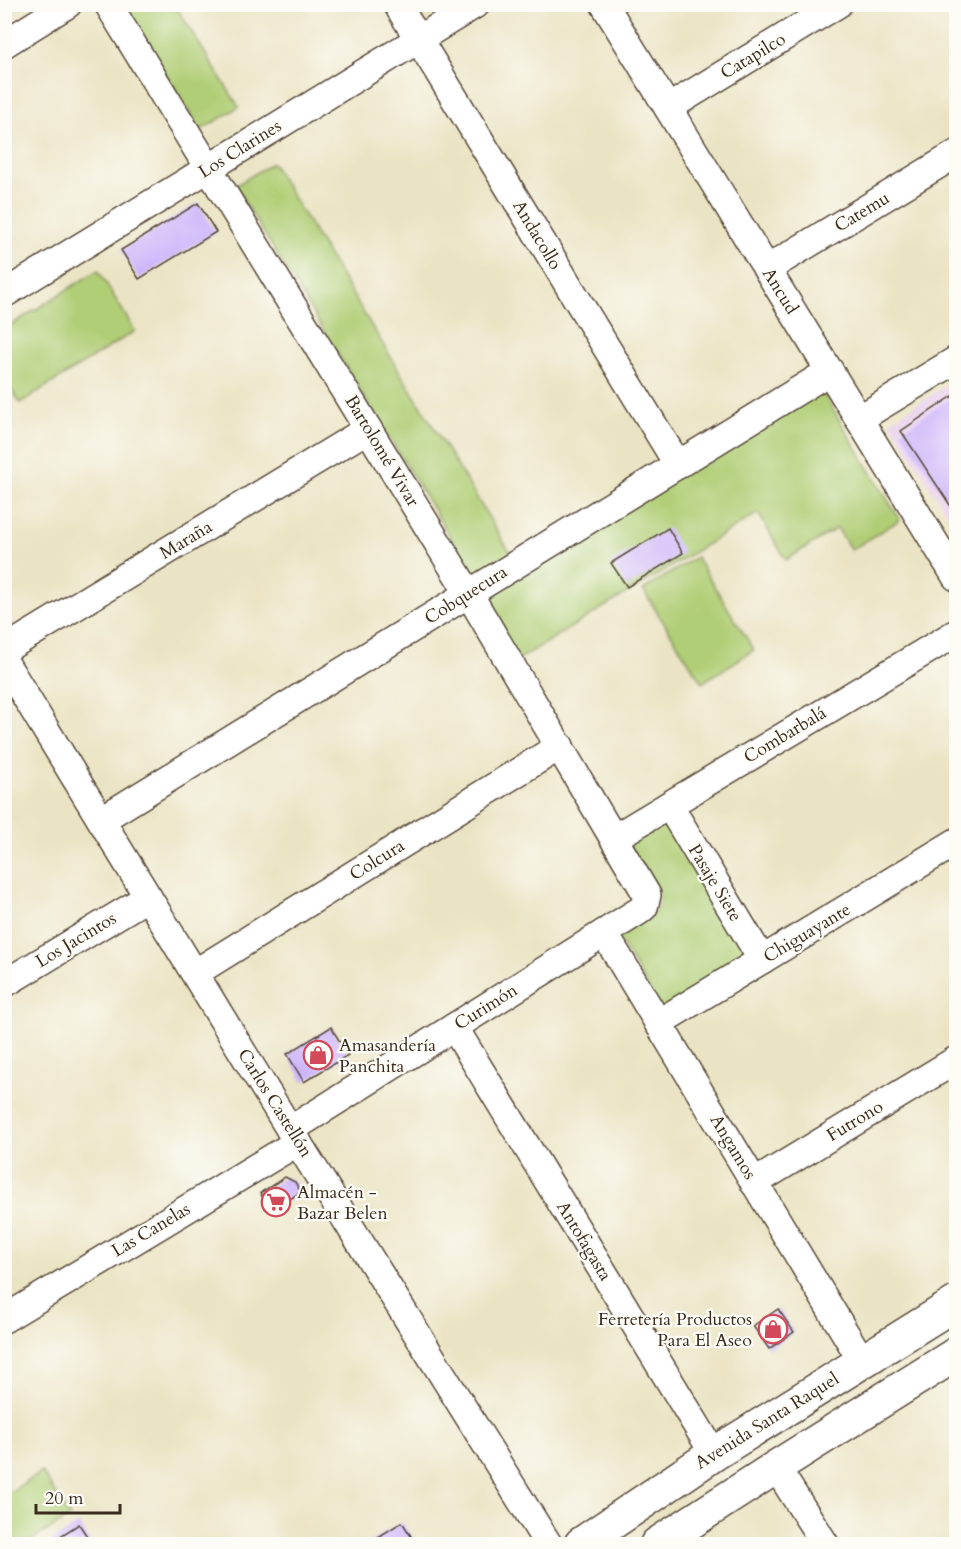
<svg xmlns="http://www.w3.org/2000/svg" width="961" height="1549" viewBox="0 0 961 1549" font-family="Cardo,serif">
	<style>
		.built { fill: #ead1ec }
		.green { fill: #b0ce76; stroke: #767c4a; stroke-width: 1.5 }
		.building { fill: #cdb5fa }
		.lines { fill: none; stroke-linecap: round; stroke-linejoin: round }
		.minor-casing { stroke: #554637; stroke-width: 30 }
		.secondary-casing { stroke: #554637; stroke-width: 36 }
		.minor { stroke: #fff; stroke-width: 27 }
		.secondary { stroke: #fff; stroke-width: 33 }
		.labels { text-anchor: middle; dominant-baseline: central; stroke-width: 4.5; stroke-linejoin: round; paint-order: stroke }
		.street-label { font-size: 18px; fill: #3b2a1e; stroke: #fdfcf7 }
		.poi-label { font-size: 18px; fill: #3b2a1e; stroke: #fdfcf7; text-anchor: start }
	</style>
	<rect width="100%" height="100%" fill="#fdfcf7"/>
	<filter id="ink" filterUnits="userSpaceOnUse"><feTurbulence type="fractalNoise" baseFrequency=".0167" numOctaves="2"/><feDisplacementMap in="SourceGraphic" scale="12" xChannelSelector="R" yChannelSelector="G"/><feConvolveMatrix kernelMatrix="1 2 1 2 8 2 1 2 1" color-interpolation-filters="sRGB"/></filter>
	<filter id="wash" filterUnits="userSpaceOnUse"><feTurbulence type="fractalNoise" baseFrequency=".008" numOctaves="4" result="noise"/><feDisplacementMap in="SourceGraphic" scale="24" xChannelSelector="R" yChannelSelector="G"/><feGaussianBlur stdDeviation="1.35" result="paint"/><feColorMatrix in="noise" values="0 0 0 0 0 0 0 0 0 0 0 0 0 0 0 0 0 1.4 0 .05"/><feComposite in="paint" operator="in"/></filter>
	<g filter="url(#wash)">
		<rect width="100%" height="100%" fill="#ebe4c4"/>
		<path class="built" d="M956 379V529L890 421Z"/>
		<g class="green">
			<path d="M123 5H175L239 107 201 130Z"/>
			<path d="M272 163 513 557 476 579 235 186Z"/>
			<path d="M98 270 135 331 20 403 5 378V329Z"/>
			<path d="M817 383 900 520 851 550 837 528 786 560 758 513 516 661 474 592Z"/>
			<path d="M696 557 754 650 702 683 643 590Z"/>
			<path d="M666 816 754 960 664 1014 616 935 658 909 660 897 626 840Z"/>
			<path d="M42 1472 70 1517 25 1544H5V1495Z"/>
		</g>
		<g id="blocks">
			<g class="building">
				<path d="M198 203 216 232 139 279 121 250Z"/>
				<path d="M956 394V514L901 431Z"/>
				<path d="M668 528 683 553 627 587 611 563Z"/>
				<path d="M331 1027 348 1055 304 1082 287 1054Z"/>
				<path d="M285 1177 295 1182 301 1192 271 1211 260 1193Z"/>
				<path d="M778 1309 794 1332 769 1349 753 1326Z"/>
				<path d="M402 1522 416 1544H367Z"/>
				<path d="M79 1524 92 1544H48Z"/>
			</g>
		</g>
	</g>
	<g filter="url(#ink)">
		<use href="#blocks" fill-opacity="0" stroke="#554637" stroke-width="1.5"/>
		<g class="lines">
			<g class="minor-casing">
				<g id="minor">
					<path d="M108 4 469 594 647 895 644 907 639 911 290 1130"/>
					<path d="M397 4 678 465"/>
					<path d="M604 4 956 577"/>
					<path d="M4 44 68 4"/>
					<path d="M668 108 838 4"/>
					<path d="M767 269 956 154"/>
					<path d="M4 294 476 4"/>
					<path d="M859 419 956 360"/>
					<path d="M4 650 368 429"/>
					<path d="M4 661 290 1130 548 1544"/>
					<path d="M669 805 762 960"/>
					<path d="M101 820 830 371"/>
					<path d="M614 838 956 633"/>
					<path d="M604 933 862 1361"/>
					<path d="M195 973 560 746"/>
					<path d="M4 984 148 897"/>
					<path d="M658 1023 956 842"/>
					<path d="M454 1027 714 1454"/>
					<path d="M754 1183 956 1060"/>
					<path d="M4 1319 298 1142"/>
					<path d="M776 1467 825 1544"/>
				</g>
			</g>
			<g class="secondary-casing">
				<g id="secondary">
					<path d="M581 1544 714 1454 956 1303"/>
					<path d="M657 1544 776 1467 956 1354"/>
				</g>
			</g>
			<use href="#minor" class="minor"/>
			<use href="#secondary" class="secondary"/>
		</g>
	</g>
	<defs>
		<g id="shop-ring" transform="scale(1.5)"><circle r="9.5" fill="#fdfcf7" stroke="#d1495b" stroke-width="1.5"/><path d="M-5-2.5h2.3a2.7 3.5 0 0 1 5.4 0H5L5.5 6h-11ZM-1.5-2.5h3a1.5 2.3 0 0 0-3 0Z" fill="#d1495b"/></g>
		<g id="supermarket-ring" transform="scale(1.5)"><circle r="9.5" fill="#fdfcf7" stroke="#d1495b" stroke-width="1.5"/><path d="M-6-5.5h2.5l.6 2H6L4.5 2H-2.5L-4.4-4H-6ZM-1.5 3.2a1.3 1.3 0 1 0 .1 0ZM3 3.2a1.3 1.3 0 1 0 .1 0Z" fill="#d1495b"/></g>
	</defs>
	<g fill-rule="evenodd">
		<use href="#shop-ring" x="318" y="1055"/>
		<use href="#supermarket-ring" x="276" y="1202"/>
		<use href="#shop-ring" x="773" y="1329"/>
	</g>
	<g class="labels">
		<g class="street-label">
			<text transform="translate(753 56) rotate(-31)">Catapilco</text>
			<text transform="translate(240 149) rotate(-32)">Los Clarines</text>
			<text transform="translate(862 212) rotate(-31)">Catemu</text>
			<text transform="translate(537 235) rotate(59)">Andacollo</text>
			<text transform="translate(780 291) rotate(58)">Ancud</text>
			<text transform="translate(382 451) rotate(59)">Bartolomé Vivar</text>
			<text transform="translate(186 540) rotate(-31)">Maraña</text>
			<text transform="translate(466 595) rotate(-32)">Cobquecura</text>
			<text transform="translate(785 735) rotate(-31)">Combarbalá</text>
			<text transform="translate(377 860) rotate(-32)">Colcura</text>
			<text transform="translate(715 883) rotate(59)">Pasaje Siete</text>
			<text transform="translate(807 933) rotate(-31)">Chiguayante</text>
			<text transform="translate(76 940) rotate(-31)">Los Jacintos</text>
			<text transform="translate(486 1007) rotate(-32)">Curimón</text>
			<text transform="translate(275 1103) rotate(58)">Carlos Castellón</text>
			<text transform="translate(855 1121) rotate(-31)">Futrono</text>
			<text transform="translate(733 1147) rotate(59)">Angamos</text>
			<text transform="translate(151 1230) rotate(-31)">Las Canelas</text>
			<text transform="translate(584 1241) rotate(59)">Antofagasta</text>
			<text transform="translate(767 1421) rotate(-32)">Avenida Santa Raquel</text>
		</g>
		<g class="poi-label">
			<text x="339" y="1045">Amasandería<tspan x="339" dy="21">Panchita</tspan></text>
			<text x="297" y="1192">Almacén -<tspan x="297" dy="21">Bazar Belen</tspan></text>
			<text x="752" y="1319" text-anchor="end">Ferretería Productos<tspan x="752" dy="21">Para El Aseo</tspan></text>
		</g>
	</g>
	<rect width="961" height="1549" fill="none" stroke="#fdfcf7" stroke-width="24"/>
	<path d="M36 1504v9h84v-9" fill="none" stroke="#3b2a1e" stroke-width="3"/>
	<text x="45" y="1504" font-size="18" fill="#3b2a1e" stroke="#fdfcf7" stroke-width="4.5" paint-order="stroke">20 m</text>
</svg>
